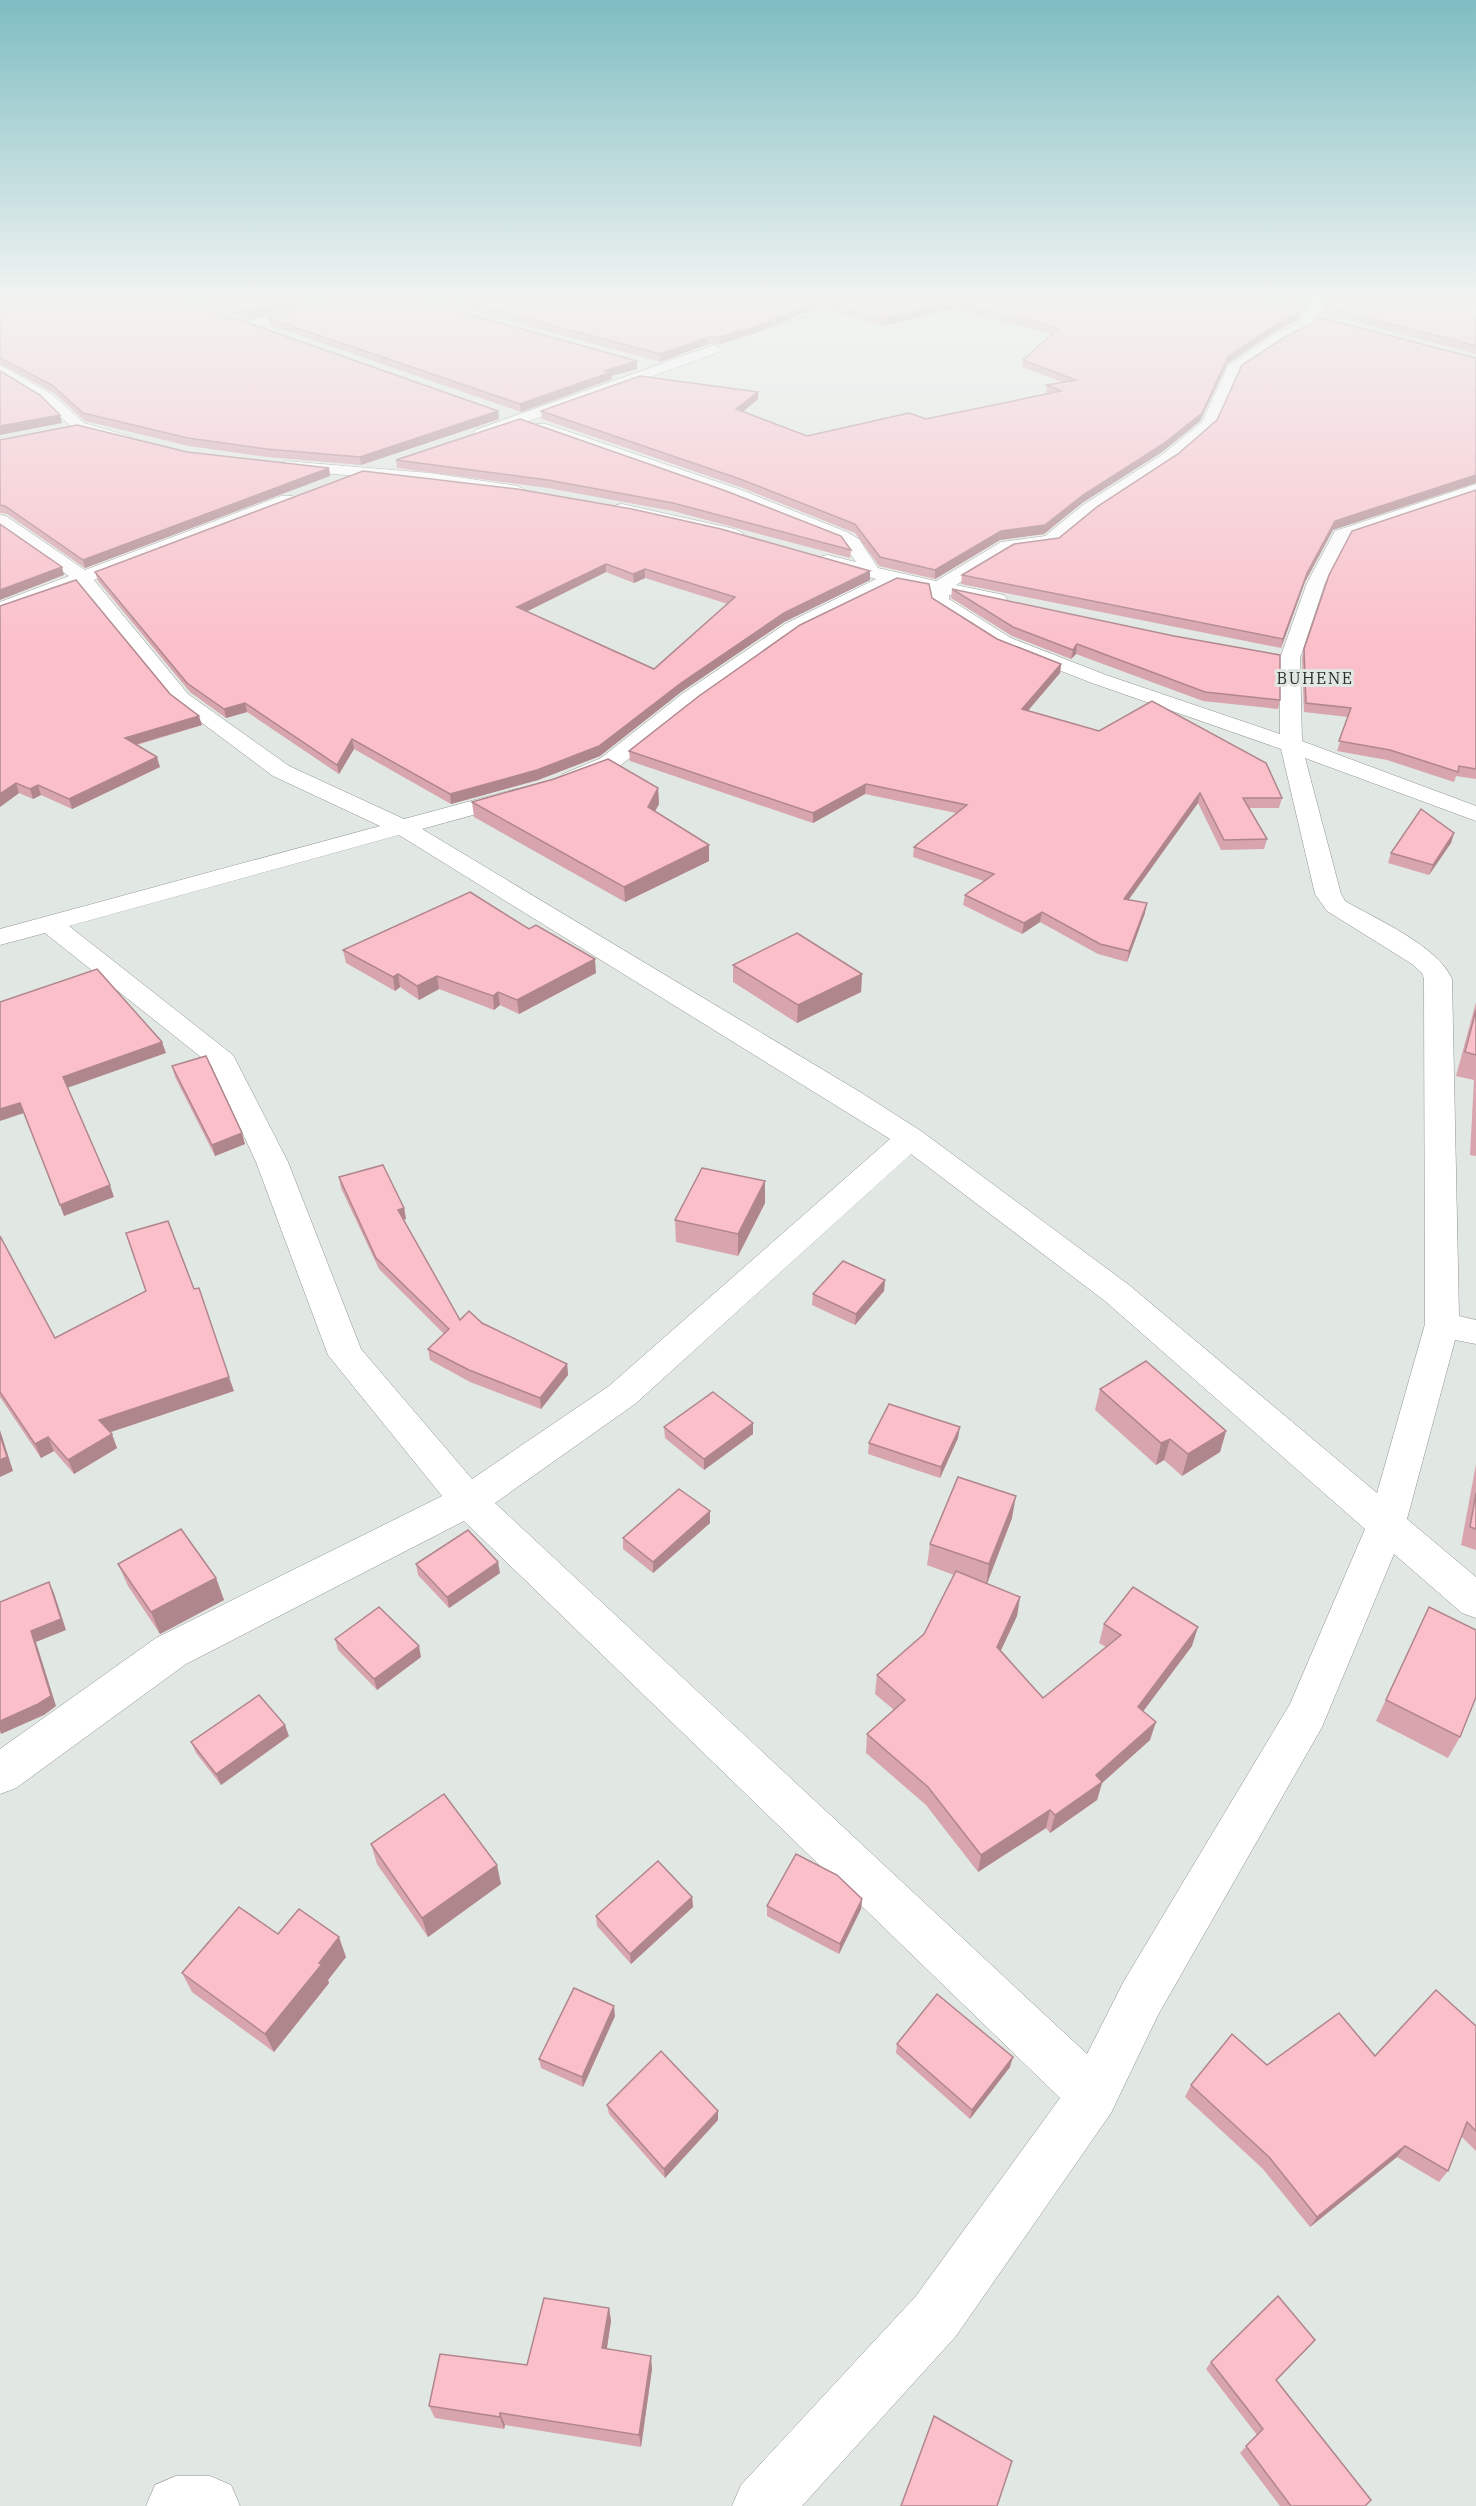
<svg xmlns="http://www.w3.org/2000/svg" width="1476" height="2506" viewBox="0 0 1476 2506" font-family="'IBM Plex Serif',serif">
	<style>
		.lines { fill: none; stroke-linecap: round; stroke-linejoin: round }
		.street-casing { stroke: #8f948f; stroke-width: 1 }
		.path { stroke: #7b7f7c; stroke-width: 1.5; stroke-dasharray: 2 1.5; stroke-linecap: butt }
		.street { fill: #fff; fill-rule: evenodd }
		.wall { fill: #d8a4ae; fill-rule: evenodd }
		.shaded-wall { fill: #b0868d }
		.building { fill: #fbbfca; stroke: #b0868d; stroke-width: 1.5; fill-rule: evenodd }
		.labels { text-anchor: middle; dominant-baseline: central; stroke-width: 6; stroke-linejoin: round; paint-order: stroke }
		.far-neighbourhood-label { font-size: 16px; letter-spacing: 1.5px; fill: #2c302c; stroke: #e1e7e2 }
	</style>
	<rect width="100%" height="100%" fill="#e1e7e2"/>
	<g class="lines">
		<g class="street-casing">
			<g id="street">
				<path d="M336 298H358L248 329 241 325 243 322Z"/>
				<path d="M1315 298H1327L1311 328 1282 342 1239 371 1214 427 1175 460 1095 513 1056 545 1012 551 956 585 1004 595 1007 599 1004 603 997 605 949 595V599L1011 638 1106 675 1280 734V658L1307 583 1335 531 1476 484V495L1348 538 1325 583 1300 658 1302 741 1476 806V821L1305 758 1341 894 1345 901C1376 919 1438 946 1452 979L1459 1316 1476 1320V1344L1455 1340 1407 1519 1476 1577V1618L1462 1613 1394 1554 1322 1727 1158 2015 1111 2113 956 2336 802 2506H732L741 2485 916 2296 1060 2098 464 1521 186 1664 16 1788 0 1794V1749L156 1638 442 1496 328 1355 256 1162 211 1065 45 933 0 945V929L380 826 273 776 174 702 79 585 0 615V602L69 576 0 528V515L6 516 85 570 281 496H293L296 500 293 504 94 580 188 694 289 766 404 819 516 789 524 791 528 796 524 801 422 829 860 1092 921 1131 1129 1285 1377 1493 1425 1324 1424 979 1422 973 1412 964 1327 911 1315 894 1281 749 1092 683 997 646 932 605 930 591 896 584 852 604 799 632 698 704 617 768 579 784H563L560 779 563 774 601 758 682 694 785 624 876 579 822 564 819 560 822 556 828 555 856 562 846 547 835 540 727 497 536 430 533 427 536 424H546L739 489 847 532 859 539 878 568 936 581 1001 542 1045 536 1083 505 1163 454 1202 422 1228 366 1272 336 1301 322ZM399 835 890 1139 609 1386 472 1479 361 1349 288 1162 233 1055 69 926ZM911 1154 1105 1301 1365 1529 1290 1704 1124 1981 1087 2054 495 1503 635 1404Z"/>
				<path d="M714 345 721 349 719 352 487 436H475L473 433 475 430Z"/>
				<path d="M0 365 53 395 84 423 129 436 131 439 123 444 74 429 43 401 0 375Z"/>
				<path d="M286 461 430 473 518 486 526 491 518 496 430 483 280 469 278 466Z"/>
				<path d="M622 504 735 529 744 534 735 539 616 513 613 509 616 505Z"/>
				<path d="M176 2476H210L231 2485 240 2506H146L155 2485Z"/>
			</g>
		</g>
		<path class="path" d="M764 329 835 309"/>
		<use href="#street" class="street"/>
	</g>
	<g class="wall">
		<path d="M191 298H326L249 319Z"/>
		<path d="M425 298H1255L1301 312 1300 319 1271 334 1227 364 1200 421 1162 452 1082 503 1044 534 1000 540 935 579 879 566 855 533 740 487 542 419 541 411 758 399 743 412 807 436 926 419 1048 394 1046 393 1047 385 1062 382 1022 367 1023 360 1053 334 951 309 883 326 819 307 753 334 720 344H708L660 362Z"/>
		<path d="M1269 298H1312L1306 308Z"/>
		<path d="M1476 298V354L1322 313 1324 306Z"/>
		<path d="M0 300 499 419 361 465 267 457 189 446 85 421 54 393 0 364Z"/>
		<path d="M268 318 637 361V369L611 376 612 379 521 412 270 325Z"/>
		<path d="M520 419 851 550 850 558 673 511 548 488 397 468 396 460Z"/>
		<path d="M0 440 187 452 329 468 330 476 85 568 7 514 0 513Z"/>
		<path d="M363 471 870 571V580L784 622 681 692 600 756 538 780 451 804 354 749 339 774 247 712 226 718 190 692 98 581 95 572ZM606 572 634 583 645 578 728 604 654 669 527 611Z"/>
		<path d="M1476 490V779L1456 776 1454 782 1387 760 1337 751 1348 717 1304 712 1302 658 1304 649Z"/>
		<path d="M1333 530 1305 582 1281 648 961 584 962 575 1059 538Z"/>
		<path d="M952 589 1280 700 1278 709 1203 701 1076 654 1071 659 1012 636 951 598Z"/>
		<path d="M932 598 997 639 1061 664 1060 673 1027 711 1282 798 1279 808H1249L1267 839 1264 849 1221 850 1198 803 1128 900 1145 913 1127 962 1098 954 1040 922 1022 934 963 905 965 895 984 881 913 857 914 847 956 813 865 794 813 823 630 761 629 751Z"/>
		<path d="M0 606 170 694 202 725 137 745 160 767 72 809 41 795 33 799 19 793 0 807Z"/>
		<path d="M658 788 659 804 655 811 709 845V861L625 902 474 817 472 802Z"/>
		<path d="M1454 833 1451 843 1429 875 1388 863 1391 853Z"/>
		<path d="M343 950 596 973 519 1014 500 1005 494 1010 439 989 419 1000 400 987 395 991 346 963Z"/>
		<path d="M733 965 862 974 861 992 797 1023 733 982Z"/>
		<path d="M1476 1002V1156L1470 1155 1474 1080 1456 1076Z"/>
		<path d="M172 1066 245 1144 215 1156 175 1077Z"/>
		<path d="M339 1177 404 1208 406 1219 404 1220 460 1320 482 1323 567 1364 568 1375 541 1409 470 1382 430 1360 428 1349 444 1334 379 1269 341 1188Z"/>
		<path d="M765 1203 738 1256 676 1242 675 1220Z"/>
		<path d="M0 1236 55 1338 234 1391 110 1432 117 1448 74 1474 54 1451 41 1458 0 1397Z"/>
		<path d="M885 1280 884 1291 855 1325 812 1305 813 1294Z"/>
		<path d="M1100 1389 1226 1431 1220 1452 1182 1476 1164 1460 1156 1465 1095 1410Z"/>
		<path d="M753 1423V1434L704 1470 665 1438 664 1427Z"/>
		<path d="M958 1438 940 1478 868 1454 869 1443Z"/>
		<path d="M1476 1464V1550L1461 1545Z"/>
		<path d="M1012 1518 987 1584 1020 1597 1017 1616 1001 1650 1043 1698 1106 1647 1099 1643 1104 1624 1192 1646 1143 1711 1150 1740 1102 1783 1097 1800 1050 1833 1046 1828 978 1872 926 1805 866 1753 867 1734 894 1710 875 1694 877 1675 924 1634 954 1575 927 1565 930 1544Z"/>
		<path d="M710 1523 653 1573 623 1549V1538Z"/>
		<path d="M118 1564 216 1578 224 1600 160 1634 128 1586Z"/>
		<path d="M416 1564 500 1573 449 1608 418 1575Z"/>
		<path d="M1429 1607 1460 1737 1448 1758 1376 1721Z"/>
		<path d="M335 1639 421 1657 377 1690 338 1650Z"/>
		<path d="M289 1736 221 1785 196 1753 191 1742Z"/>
		<path d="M371 1844 501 1884 428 1937 377 1864Z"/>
		<path d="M692 1897 693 1907 631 1964 597 1926 596 1916Z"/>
		<path d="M862 1899 861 1909 839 1954 767 1916V1906Z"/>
		<path d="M278 1934 346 1957 328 1980 329 1983 274 2052 192 1992 182 1973Z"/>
		<path d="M615 2016 583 2087 541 2068 539 2059Z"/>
		<path d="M1476 2026V2151L1461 2136 1448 2171 1439 2182 1397 2157 1310 2227 1262 2168 1185 2097 1191 2085 1267 2065 1375 2056Z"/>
		<path d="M897 2044 1010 2067 970 2119 896 2053Z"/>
		<path d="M607 2105 718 2120 665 2178 609 2114Z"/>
		<path d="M609 2308 611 2321 607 2348 652 2369 641 2447 505 2425 504 2429 435 2418 429 2406 527 2365Z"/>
		<path d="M1315 2340 1276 2381 1365 2506H1280L1240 2453 1257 2435 1206 2369 1211 2362Z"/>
	</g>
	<g class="shaded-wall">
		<path d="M300 298H326L249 319 248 312Z"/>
		<path d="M1309 298H1312L1306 308 1307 302Z"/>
		<path d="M819 301V307L753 334 720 344 719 337Z"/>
		<path d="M951 302V309L883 326 884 319Z"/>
		<path d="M1301 312 1300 319 1271 334 1227 364 1200 421 1162 452 1082 503 1044 534 1000 540 935 579V570L1228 357 1272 327Z"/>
		<path d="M708 337V344L660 362V354Z"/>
		<path d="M637 361V369L611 376 612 379 521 412 520 404 604 371Z"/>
		<path d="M758 392V399L736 417V409Z"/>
		<path d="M498 411 499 419 361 465 360 457Z"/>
		<path d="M60 415 62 423 0 435V426Z"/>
		<path d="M329 468 330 476 85 568 83 560Z"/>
		<path d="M1476 475V483L1333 530 1305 582 1281 648 1283 639 1307 573 1335 521Z"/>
		<path d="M606 564V572L518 616 517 607Z"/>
		<path d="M62 567 64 575 0 600V590Z"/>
		<path d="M645 569V578L634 583 633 574Z"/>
		<path d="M870 571V580L784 622 681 692 600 756 538 780 451 804 450 794 681 683 784 613Z"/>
		<path d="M1077 644 1076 654 1071 659 1073 650Z"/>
		<path d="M1061 664 1060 673 1021 719 1022 709Z"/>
		<path d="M245 703 247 712 226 718 224 709Z"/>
		<path d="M199 716 202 725 127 747 125 738Z"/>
		<path d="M352 739 354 749 339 774 337 765Z"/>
		<path d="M157 757 160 767 72 809 69 799Z"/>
		<path d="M16 783 19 793 0 807V794Z"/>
		<path d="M866 784 865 794 813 823V813Z"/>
		<path d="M38 785 41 795 33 799 30 789Z"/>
		<path d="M658 788 659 804 649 822 648 807Z"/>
		<path d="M1200 793 1198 803 1122 909 1124 899Z"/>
		<path d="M1454 833 1451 843 1429 875 1433 865Z"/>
		<path d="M709 845V861L625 902 624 887Z"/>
		<path d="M1147 903 1145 913 1127 962 1129 951Z"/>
		<path d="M1042 912 1040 922 1022 934 1024 923Z"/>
		<path d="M595 959 596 973 519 1014 517 1000Z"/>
		<path d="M398 974 400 987 395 991 393 977Z"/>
		<path d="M862 974 861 992 797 1023 798 1005Z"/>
		<path d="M437 976 439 989 419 1000 417 986Z"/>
		<path d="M498 992 500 1005 494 1010 493 996Z"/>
		<path d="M162 1042 166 1053 67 1088 63 1077Z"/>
		<path d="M20 1103 24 1113 0 1121V1109Z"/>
		<path d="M242 1133 245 1144 215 1156 212 1145Z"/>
		<path d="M765 1181V1203L738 1256V1234Z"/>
		<path d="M110 1185 114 1197 64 1216 60 1205Z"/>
		<path d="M404 1208 406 1219 400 1221 398 1210Z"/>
		<path d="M885 1280 884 1291 855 1325 856 1314Z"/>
		<path d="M567 1364 568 1375 541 1409 540 1398Z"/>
		<path d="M229 1377 234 1391 105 1434 99 1420Z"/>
		<path d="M753 1423V1434L704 1470V1459Z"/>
		<path d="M960 1427 958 1438 940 1478 941 1467Z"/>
		<path d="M0 1430 13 1471 0 1477Z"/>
		<path d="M1226 1431 1220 1452 1182 1476 1188 1454Z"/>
		<path d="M112 1434 117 1448 74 1474 68 1460Z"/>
		<path d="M48 1437 54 1451 41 1458 35 1444Z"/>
		<path d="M1170 1439 1164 1460 1156 1465 1161 1443Z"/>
		<path d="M1016 1496 1012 1518 986 1586 989 1564Z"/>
		<path d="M710 1511V1523L653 1573V1562Z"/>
		<path d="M498 1562 500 1573 449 1608 447 1597Z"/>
		<path d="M216 1578 224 1600 160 1634 151 1612Z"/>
		<path d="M49 1582 54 1593 66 1630 36 1642 56 1706 44 1715 1 1734 0 1731V1721L31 1631Z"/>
		<path d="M1020 1597 1017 1616 994 1665 997 1647Z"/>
		<path d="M1198 1627 1192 1646 1133 1725 1138 1707Z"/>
		<path d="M419 1646 421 1657 377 1690 374 1679Z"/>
		<path d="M1156 1722 1150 1740 1102 1783 1097 1800 1050 1833 1055 1815 1096 1775Z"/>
		<path d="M285 1725 289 1736 221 1785 216 1774Z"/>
		<path d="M1050 1810 1046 1828 978 1872 981 1855Z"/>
		<path d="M497 1865 501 1884 428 1937 422 1918Z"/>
		<path d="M692 1897 693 1907 631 1964 630 1954Z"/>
		<path d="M862 1899 861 1909 839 1954 840 1944Z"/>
		<path d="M339 1937 346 1957 328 1980 329 1983 274 2052 265 2034Z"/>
		<path d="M614 2006 615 2016 583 2087 582 2077Z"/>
		<path d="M1013 2057 1010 2067 970 2119 972 2110Z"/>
		<path d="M718 2111V2120L665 2178 664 2169Z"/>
		<path d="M1405 2146 1397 2157 1310 2227 1317 2217Z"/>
		<path d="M609 2308 611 2321 605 2360 602 2348Z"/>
		<path d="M1315 2340 1309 2347 1270 2387 1276 2380Z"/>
		<path d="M651 2356 652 2369 641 2447 639 2435Z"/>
		<path d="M500 2413 505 2425 504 2429 500 2417Z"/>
	</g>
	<g class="building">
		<path d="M8 298H177L498 411 360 457 266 449 188 438 83 413 52 385 0 358V300Z"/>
		<path d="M209 298H300L248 312Z"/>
		<path d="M340 298H411L637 361 604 371 611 372 520 404 268 318Z"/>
		<path d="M450 298H1255L1301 312 1272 327 1228 357 1202 413 1163 444 1083 495 1045 525 1001 531 935 570 880 557 855 524 740 479 541 411 640 376 758 392 736 409 807 436 909 413 926 419 1061 391 1047 385 1076 380 1023 360 1059 328 951 302 884 319 819 301 753 327 719 337H708L660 354Z"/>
		<path d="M1295 298H1309L1307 302Z"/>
		<path d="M1327 298H1476V346L1324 306Z"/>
		<path d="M1318 317 1476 358V475L1335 521 1307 573 1283 639 962 575 1014 544 1059 538 1098 506 1178 454 1217 420 1242 365 1285 337 1313 323Z"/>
		<path d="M0 371 40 395 60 415 0 426Z"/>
		<path d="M520 419 726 491 841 536 851 550 673 503 548 480 396 460Z"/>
		<path d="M77 425 187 452 329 468 83 560 5 506 0 505V440Z"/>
		<path d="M363 471 517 489 632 509 721 529 870 571 784 613 681 683 599 746 537 770 450 794 352 739 337 765 245 703 224 709 187 683 95 572ZM606 564 633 574 645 569 735 597 654 669 517 607Z"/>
		<path d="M1476 490V769L1459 766 1458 772 1390 750 1339 741 1351 708 1306 703 1304 649 1329 575 1352 531Z"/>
		<path d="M0 524 62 567 0 590Z"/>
		<path d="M897 578 929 584 932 598 997 639 1061 664 1022 709 1099 731 1152 701 1266 763 1282 798H1243L1267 839 1224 840 1200 793 1124 899 1147 903 1129 951 1100 944 1042 912 1024 923 965 895 994 874 914 847 967 805 866 784 813 813 629 751 699 696 800 625Z"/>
		<path d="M76 580 170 694 199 716 125 738 157 757 69 799 38 785 30 789 16 783 0 794V606Z"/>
		<path d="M952 589 1174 636 1280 655V700L1205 692 1077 644 1073 650 1013 627Z"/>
		<path d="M608 759 658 788 648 807 709 845 624 887 472 802 554 779Z"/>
		<path d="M1421 809 1454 833 1433 865 1391 853Z"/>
		<path d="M470 892 529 929 536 925 595 959 517 1000 498 992 493 996 437 976 417 986 398 974 393 977 343 950Z"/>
		<path d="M797 933 862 974 798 1005 733 965Z"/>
		<path d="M97 969 162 1042 63 1077 110 1185 60 1205 20 1103 0 1109V1002Z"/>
		<path d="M1476 1010V1055L1465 1052Z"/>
		<path d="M206 1056 242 1133 212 1145 172 1066Z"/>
		<path d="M383 1165 404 1208 398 1210 460 1320 469 1311 482 1323 567 1364 540 1398 469 1370 428 1349 449 1329 376 1258 339 1177Z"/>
		<path d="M702 1168 765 1181 738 1234 675 1220Z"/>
		<path d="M168 1221 194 1289 199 1288 229 1377 99 1420 112 1434 68 1460 48 1437 35 1444 0 1392V1236L55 1338 146 1291 126 1233Z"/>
		<path d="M843 1261 885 1280 856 1314 813 1294Z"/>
		<path d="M1146 1361 1226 1431 1188 1454 1170 1439 1161 1443 1100 1389Z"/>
		<path d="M713 1392 753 1423 704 1459 664 1427Z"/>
		<path d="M889 1404 960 1427 941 1467 869 1443Z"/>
		<path d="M0 1435 7 1457 0 1460Z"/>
		<path d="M958 1477 1016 1496 989 1564 930 1544Z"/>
		<path d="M679 1489 710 1511 653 1562 623 1538Z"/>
		<path d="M1476 1493V1529L1470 1527Z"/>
		<path d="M181 1529 216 1578 151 1612 118 1564Z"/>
		<path d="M468 1530 498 1562 447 1597 416 1564Z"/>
		<path d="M956 1571 1020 1597 997 1647 1043 1698 1121 1635 1104 1624 1133 1587 1198 1627 1138 1707 1156 1722 1096 1775 1102 1782 1055 1815 1050 1810 981 1855 928 1787 867 1734 905 1700 877 1675 924 1634Z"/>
		<path d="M49 1582 61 1619 31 1631 51 1696 38 1704 0 1721V1602Z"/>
		<path d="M379 1607 419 1646 374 1679 335 1639Z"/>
		<path d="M1429 1607 1476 1630V1697L1460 1737 1386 1700Z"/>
		<path d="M259 1695 285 1725 216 1774 191 1742Z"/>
		<path d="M444 1794 497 1865 422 1918 371 1844Z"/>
		<path d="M796 1854 837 1875 862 1899 840 1944 767 1906Z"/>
		<path d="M658 1861 692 1897 630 1954 596 1916Z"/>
		<path d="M239 1907 278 1934 299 1909 339 1937 319 1963 322 1964 265 2034 182 1973Z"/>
		<path d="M574 1988 614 2006 582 2077 539 2059Z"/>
		<path d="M1436 1990 1476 2026V2131L1467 2122 1448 2171 1405 2146 1317 2217 1269 2157 1191 2085 1232 2034 1267 2065 1339 2013 1375 2056Z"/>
		<path d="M937 1994 1013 2057 972 2110 897 2044Z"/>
		<path d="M661 2051 718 2111 664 2169 607 2105Z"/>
		<path d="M1278 2296 1315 2340 1276 2380 1371 2500 1365 2506H1291L1246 2446 1263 2429 1211 2362Z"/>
		<path d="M544 2298 609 2308 602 2348 651 2356 639 2435 500 2413V2417L429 2406 440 2354 527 2365Z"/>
		<path d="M934 2416 1012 2461 997 2506H901Z"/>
	</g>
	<linearGradient id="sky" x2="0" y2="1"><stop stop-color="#7ebdc2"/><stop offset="0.46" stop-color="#f2f4f2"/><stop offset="1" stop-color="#f2f4f2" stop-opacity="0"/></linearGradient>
	<rect width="1476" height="649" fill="url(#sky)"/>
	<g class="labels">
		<g class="far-neighbourhood-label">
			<text x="1315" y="678">BUHENE</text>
		</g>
	</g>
</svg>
